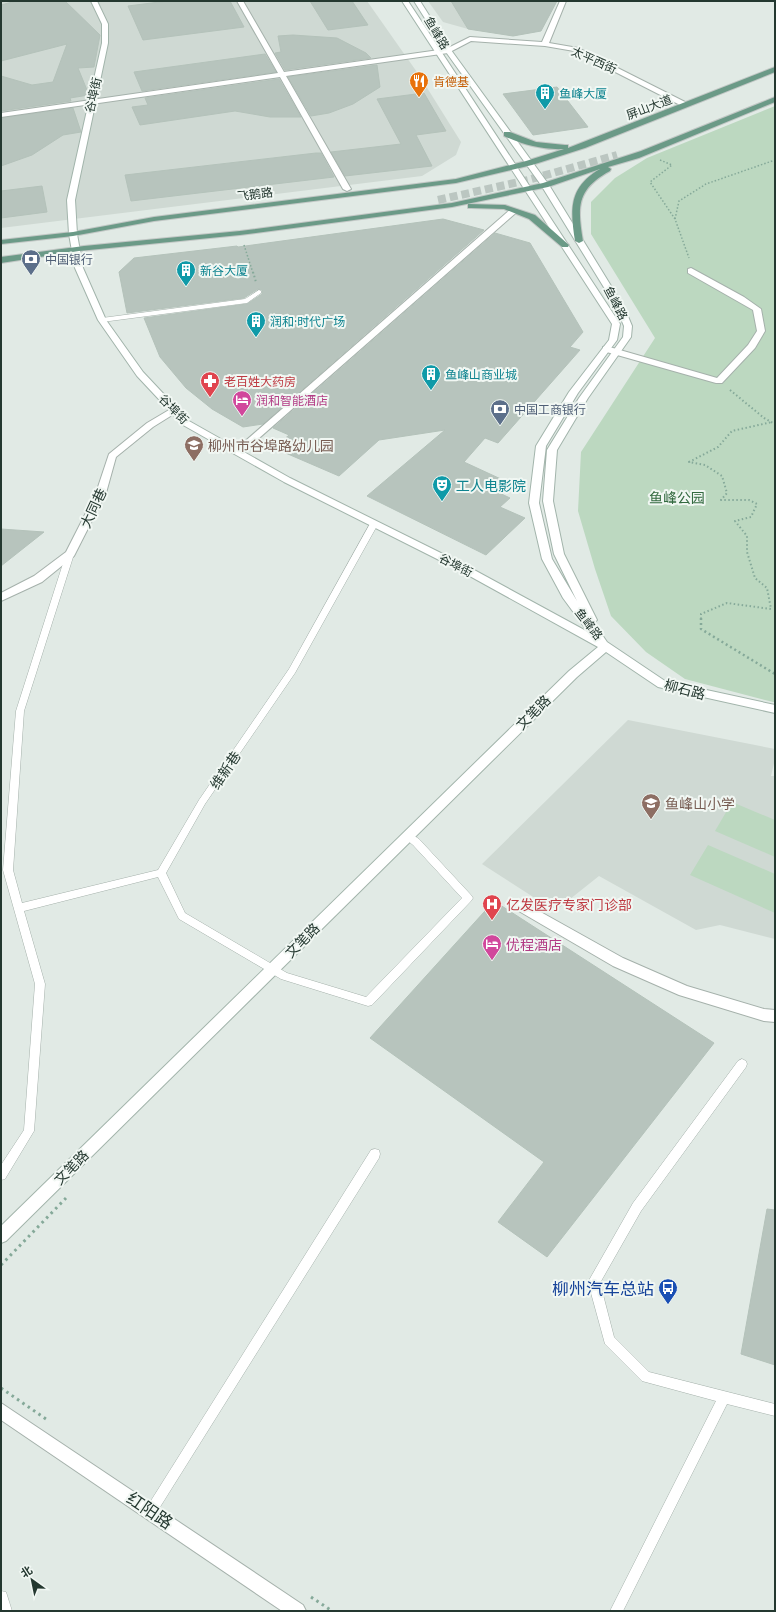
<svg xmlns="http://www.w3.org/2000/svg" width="776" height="1612" viewBox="0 0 776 1612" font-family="'Open Sans','Noto Sans SC',sans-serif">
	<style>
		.built { fill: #cfd9d3 }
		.green { fill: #bcd8c0 }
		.building { fill: #b7c4bd; stroke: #b4c2ba }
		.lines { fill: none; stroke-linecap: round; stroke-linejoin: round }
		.primary-tunnel { stroke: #bbc6c1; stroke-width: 8; stroke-dasharray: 8 4; stroke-linecap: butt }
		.lane-casing { stroke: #a5b1ab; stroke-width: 1 }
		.street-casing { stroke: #a5b1ab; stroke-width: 2 }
		.secondary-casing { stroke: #a2b4ab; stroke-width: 2 }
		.primary-casing { stroke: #c2c7c5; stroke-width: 2 }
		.path-far3 { stroke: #85a999; stroke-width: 1.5; stroke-dasharray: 1.5 2; stroke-linecap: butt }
		.path-far2 { stroke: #85a999; stroke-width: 2; stroke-dasharray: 1.5 2.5; stroke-linecap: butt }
		.path-far1 { stroke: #85a999; stroke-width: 2.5; stroke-dasharray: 2 3; stroke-linecap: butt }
		.path { stroke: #85a999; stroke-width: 3; stroke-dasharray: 2.5 4; stroke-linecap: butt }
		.lane { fill: #fff; fill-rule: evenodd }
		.street { fill: #fff; fill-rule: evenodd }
		.secondary { fill: #fff; fill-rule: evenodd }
		.primary { fill: #6b9a87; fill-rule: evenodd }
		.labels { text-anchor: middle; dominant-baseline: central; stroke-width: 4; stroke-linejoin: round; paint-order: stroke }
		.far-street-label { font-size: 12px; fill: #243830; stroke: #f1f7f3 }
		.far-food-label { font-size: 12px; fill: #c56008; stroke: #f1f7f3; text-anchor: start }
		.far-culture-label { font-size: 12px; fill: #0d838f; stroke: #f1f7f3; text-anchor: start }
		.far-service-label { font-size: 12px; fill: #4e5e75; stroke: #f1f7f3; text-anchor: start }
		.far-health-label { font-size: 12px; fill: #be3a42; stroke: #f1f7f3; text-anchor: start }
		.far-hotel-label { font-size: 12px; fill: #b23c85; stroke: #f1f7f3; text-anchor: start }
		.education-label { font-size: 14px; fill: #785e54; stroke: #f1f7f3; text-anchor: start }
		.culture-label { font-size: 14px; fill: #0d838f; stroke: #f1f7f3; text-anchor: start }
		.park-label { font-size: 14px; fill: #336a40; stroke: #f1f7f3 }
		.street-label { font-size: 14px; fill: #243830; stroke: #f1f7f3 }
		.health-label { font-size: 14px; fill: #be3a42; stroke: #f1f7f3; text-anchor: start }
		.hotel-label { font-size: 14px; fill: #b23c85; stroke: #f1f7f3; text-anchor: start }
		.near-transit-label { font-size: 17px; fill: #164399; stroke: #f1f7f3; text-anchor: end }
		.near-street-label { font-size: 17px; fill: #243830; stroke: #f1f7f3 }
	</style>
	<rect width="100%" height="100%" fill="#e1eae5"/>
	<g class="built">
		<path d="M1 1H367L419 75 461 142 456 155 422 176 1 228Z"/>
		<path d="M428 1H557L541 31 513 36 468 29 443 22Z"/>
		<path d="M628 720 775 749V759L771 776H775V939L720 925 696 930 599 876 555 911 482 864Z"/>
	</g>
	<g class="green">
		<path d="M775 106V702H773L685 679 646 652 611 616 595 569 578 511 581 452 655 338 591 234V202L615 178 647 158Z"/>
		<path d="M732 802 775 820V857L715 831Z"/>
		<path d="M708 845 775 874V913L690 875Z"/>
	</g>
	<g class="building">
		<path d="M16 1H65L100 35 94 67 78 68 89 95 70 98 71 101 1 111V76L32 85 53 82 67 44 1 61V5Z"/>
		<path d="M167 1H230L244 27 143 40 128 6Z"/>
		<path d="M310 1H352L368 25 328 30Z"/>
		<path d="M451 1H557L541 31 513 36 468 29Z"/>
		<path d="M293 35 337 38 366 53 371 58 285 70 275 53 281 52 278 36Z"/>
		<path d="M265 54 276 72 142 91 134 72Z"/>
		<path d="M377 65 380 87 353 104 329 113 311 116 288 77Z"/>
		<path d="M279 79 301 117H270L235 111 140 125 132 107 148 105 145 98Z"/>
		<path d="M557 87 588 127 533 135 503 94Z"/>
		<path d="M424 93 446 131 416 135 432 166 345 176 331 152 401 144 377 99Z"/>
		<path d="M73 108 81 132 63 135 32 155 1 166V118Z"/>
		<path d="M316 153H321L334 177 131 201 125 175Z"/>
		<path d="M42 186 47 212 1 218V191Z"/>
		<path d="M443 219 484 230 263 424 243 427 212 409 186 388 160 357 144 318 247 304 262 294V290L258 289 244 298 127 313 119 272 134 258 237 246 238 247Z"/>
		<path d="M495 233 530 243 583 332 570 347 580 350 498 443 485 438 464 462 503 480 493 490 510 498 500 507 525 518 486 555 367 496 445 430 379 440 339 476 274 448 289 435 273 428Z"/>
		<path d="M1 529 44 532 1 566Z"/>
		<path d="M494 901 714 1043 547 1257 498 1222 544 1162 370 1038Z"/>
		<path d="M767 1209 775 1210V1365L741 1354Z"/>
	</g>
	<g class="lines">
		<path class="primary-tunnel" d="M438 200 528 180 617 155"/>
		<g class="lane-casing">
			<g id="lane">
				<path d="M259 290 261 291V293L247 303 102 322 99 320 102 318 245 299Z"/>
				<path d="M371 522H377L378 524 295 673 205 804 166 873 185 913 287 973 366 997 462 898 413 845 402 836 404 833H410L419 839 471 895 473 898 471 901 372 1005 368 1006 281 979 179 919 158 877 24 911 45 984 34 1131 5 1179 1 1180V1165L24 1130 35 984 3 870 16 711 66 554 70 551 74 554 24 711 13 870 22 903 158 870 199 800 289 669Z"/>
				<path d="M742 1059 746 1061 747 1064 746 1067 641 1211 600 1283 614 1337 649 1372 775 1404V1416L727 1404 623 1611H610L716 1401 642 1381 605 1344 588 1282 633 1203 738 1061Z"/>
				<path d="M375 1149 379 1150 380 1154 379 1158 155 1515 151 1517 147 1515 145 1511 147 1507 371 1150Z"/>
				<path d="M1 1591 6 1592 12 1611H1Z"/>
			</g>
		</g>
		<g class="street-casing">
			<g id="street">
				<path d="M237 1H243L284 72 446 49 470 37 542 42 560 1H566L549 43 578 48 691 105 684 107 574 51 545 46 471 41 448 53 286 76 351 189 347 191 343 189 280 77 1 117V113L278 73Z"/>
				<path d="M511 209 518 211 241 454H235L233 452 235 450Z"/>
				<path d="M691 268 744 297 761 309 765 331 755 348 722 383H716L603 351V347L606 346 717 378 748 345 757 331 753 310 688 273V269Z"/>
				<path d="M174 407 177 408V412L153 427 116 457 106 493 74 556 42 582 1 601V593L34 576 66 552 96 493 109 454 147 423Z"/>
				<path d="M521 901 623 958 687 986 764 1009 775 1010V1022L764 1021 679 995 613 966 517 910 515 906 517 902Z"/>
				<path d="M1 1403 303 1605 306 1611H282L1 1420Z"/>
			</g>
		</g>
		<g class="secondary-casing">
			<path id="secondary" d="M91 1H97L108 24V43L75 200 77 234 83 268 106 320 143 372 189 421 290 478 465 565 588 632 563 598 542 559 529 503 536 446 569 392 609 340 612 324 402 1H408L620 324 617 340 578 393 546 446 539 503 552 559 577 601 554 554 543 501 547 450 579 398 623 337 624 326 616 307 541 185 446 52 414 1H420L451 50 549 185 624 307 632 326 631 337 588 398 557 450 553 501 564 554 597 620 594 623 607 642 665 681 775 705V713L658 687 606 652 577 677 6 1241 1 1243V1226L569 671 598 647 457 569 284 482 183 425 137 376 98 320 75 268 69 234 67 200 102 43V24Z"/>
		</g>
		<g class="primary-casing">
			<g id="primary">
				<path d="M775 67V72L585 148 532 165 456 183 154 221 73 236 1 244V240L73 232 154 217 456 179 526 161 564 149C543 150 523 145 504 136V132H510L536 142 565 145H568V148Z"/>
				<path d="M775 97V102L639 158 608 167 611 169 610 171C577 189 577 206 583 241L579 243 575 241C570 209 569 187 600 169L548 187 452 207 240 235 79 251 1 263V257L84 246 240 231 452 203 543 183 641 151Z"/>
				<path d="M468 204 505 205 535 215 569 245 568 247H562L529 219 504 209 471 208H468Z"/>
			</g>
		</g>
		<g class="path-far3">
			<path d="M660 160 672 165 650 182 675 219 689 258"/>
			<path d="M675 219 679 201 706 184 775 160"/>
			<path d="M244 245 253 273"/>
		</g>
		<g class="path-far2">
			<path d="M253 272 256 282"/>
			<path d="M730 390 764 418 775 424"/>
			<path d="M701 619V614L727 603 771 609 767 588 755 578 747 552V536L735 521 751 517 757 504 749 500H721L727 493 722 476 705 465 689 462 718 447 732 431 772 422"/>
		</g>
		<path class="path-far1" d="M701 618V629L775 674"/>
		<g class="path">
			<path d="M1 1265 66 1198"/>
			<path d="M1 1388 46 1419"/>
			<path d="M311 1597 332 1611"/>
		</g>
		<use href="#lane" class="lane"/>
		<use href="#street" class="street"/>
		<use href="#secondary" class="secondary"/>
		<use href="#primary" class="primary"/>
	</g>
	<defs>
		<g id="restaurant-pin" transform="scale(1)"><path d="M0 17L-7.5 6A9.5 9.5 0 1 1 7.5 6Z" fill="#e8710a" stroke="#f1f7f3"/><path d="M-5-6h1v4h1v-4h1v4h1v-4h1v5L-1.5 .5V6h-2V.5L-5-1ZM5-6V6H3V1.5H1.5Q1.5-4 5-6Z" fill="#fff"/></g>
		<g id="building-pin" transform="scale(1)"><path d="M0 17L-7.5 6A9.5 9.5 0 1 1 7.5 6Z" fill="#0f9aa8" stroke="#f1f7f3"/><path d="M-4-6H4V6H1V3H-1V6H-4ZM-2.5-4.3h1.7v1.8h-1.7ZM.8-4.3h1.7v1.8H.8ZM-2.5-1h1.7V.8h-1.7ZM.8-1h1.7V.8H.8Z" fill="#fff"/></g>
		<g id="bank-pin" transform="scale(1)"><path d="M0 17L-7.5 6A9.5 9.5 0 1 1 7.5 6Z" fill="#5c6f8a" stroke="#f1f7f3"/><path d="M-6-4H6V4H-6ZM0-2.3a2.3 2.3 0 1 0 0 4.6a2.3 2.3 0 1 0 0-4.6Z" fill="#fff"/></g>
		<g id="pharmacy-pin" transform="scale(1)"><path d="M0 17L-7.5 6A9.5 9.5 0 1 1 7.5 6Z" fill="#e0444e" stroke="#f1f7f3"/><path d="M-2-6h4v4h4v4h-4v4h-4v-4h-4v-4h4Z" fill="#fff"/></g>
		<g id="hotel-pin" transform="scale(1)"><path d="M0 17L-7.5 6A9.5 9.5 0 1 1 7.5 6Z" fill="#d1479c" stroke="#f1f7f3"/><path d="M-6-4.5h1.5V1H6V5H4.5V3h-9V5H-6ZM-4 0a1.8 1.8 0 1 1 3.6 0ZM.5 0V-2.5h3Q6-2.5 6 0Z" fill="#fff"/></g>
		<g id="school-pin" transform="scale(1)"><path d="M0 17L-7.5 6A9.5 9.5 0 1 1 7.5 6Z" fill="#8d6e63" stroke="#f1f7f3"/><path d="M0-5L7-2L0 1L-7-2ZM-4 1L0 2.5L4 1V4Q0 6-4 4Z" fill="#fff"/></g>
		<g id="theatre-pin" transform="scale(1)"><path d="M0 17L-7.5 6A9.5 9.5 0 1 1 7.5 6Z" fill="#0f9aa8" stroke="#f1f7f3"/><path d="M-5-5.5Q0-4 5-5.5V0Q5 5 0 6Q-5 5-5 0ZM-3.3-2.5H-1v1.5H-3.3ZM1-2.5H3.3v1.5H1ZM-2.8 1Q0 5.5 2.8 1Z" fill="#fff"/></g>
		<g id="hospital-pin" transform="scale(1)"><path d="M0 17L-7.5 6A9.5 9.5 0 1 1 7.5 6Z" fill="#e0444e" stroke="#f1f7f3"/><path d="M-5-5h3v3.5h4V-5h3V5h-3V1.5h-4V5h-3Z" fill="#fff"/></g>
		<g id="bus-pin" transform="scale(1)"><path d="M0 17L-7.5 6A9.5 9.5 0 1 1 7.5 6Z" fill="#1a4fb4" stroke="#f1f7f3"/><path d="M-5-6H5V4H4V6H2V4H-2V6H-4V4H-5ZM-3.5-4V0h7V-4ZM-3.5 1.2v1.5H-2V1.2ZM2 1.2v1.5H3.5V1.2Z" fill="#fff"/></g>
	</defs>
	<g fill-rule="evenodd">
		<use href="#restaurant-pin" x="419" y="81"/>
		<use href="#building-pin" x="545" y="93"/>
		<use href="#bank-pin" x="31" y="259"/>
		<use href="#building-pin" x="186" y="270"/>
		<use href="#building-pin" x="256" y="321"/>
		<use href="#building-pin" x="431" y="374"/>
		<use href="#pharmacy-pin" x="210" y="381"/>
		<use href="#hotel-pin" x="242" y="400"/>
		<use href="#bank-pin" x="500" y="409"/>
		<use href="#school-pin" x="194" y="445"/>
		<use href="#theatre-pin" x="442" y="485"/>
		<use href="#school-pin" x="651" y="803"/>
		<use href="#hospital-pin" x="492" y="904"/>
		<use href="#hotel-pin" x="492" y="944"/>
		<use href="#bus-pin" x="668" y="1288"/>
	</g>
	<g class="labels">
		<g class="far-street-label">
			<text transform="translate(437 33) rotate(58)">鱼峰路</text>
			<text transform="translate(594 60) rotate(24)">太平西街</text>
			<text transform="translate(93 95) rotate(-77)">谷埠街</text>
			<text transform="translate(649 107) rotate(-21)">屏山大道</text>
			<text transform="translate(255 194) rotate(-7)">飞鹅路</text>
			<text transform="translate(616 303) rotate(62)">鱼峰路</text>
			<text transform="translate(174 409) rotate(45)">谷埠街</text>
			<text transform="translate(456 565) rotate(27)">谷埠街</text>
			<text transform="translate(589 624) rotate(52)">鱼峰路</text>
		</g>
		<g class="far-food-label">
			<text x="433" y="81">肯德基</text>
		</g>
		<g class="far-culture-label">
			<text x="559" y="93">鱼峰大厦</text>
			<text x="200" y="270">新谷大厦</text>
			<text x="270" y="321">润和·时代广场</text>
			<text x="445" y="374">鱼峰山商业城</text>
		</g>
		<g class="far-service-label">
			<text x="45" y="259">中国银行</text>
			<text x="514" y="409">中国工商银行</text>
		</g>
		<g class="far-health-label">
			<text x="224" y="381">老百姓大药房</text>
		</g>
		<g class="far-hotel-label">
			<text x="256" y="400">润和智能酒店</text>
		</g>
		<g class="education-label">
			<text x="208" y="445">柳州市谷埠路幼儿园</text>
			<text x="665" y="803">鱼峰山小学</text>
		</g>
		<g class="culture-label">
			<text x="456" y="485">工人电影院</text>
		</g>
		<g class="park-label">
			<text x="677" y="497">鱼峰公园</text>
		</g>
		<g class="street-label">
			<text transform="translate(93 508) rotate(-65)">大同巷</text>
			<text transform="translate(685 689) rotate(15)">柳石路</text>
			<text transform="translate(533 712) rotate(-45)">文笔路</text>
			<text transform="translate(225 770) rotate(-56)">维新巷</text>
			<text transform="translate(302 940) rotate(-45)">文笔路</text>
			<text transform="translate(71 1167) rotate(-45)">文笔路</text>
		</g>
		<g class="health-label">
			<text x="506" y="904">亿发医疗专家门诊部</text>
		</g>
		<g class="hotel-label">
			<text x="506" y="944">优程酒店</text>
		</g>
		<g class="near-transit-label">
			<text x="654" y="1288">柳州汽车总站</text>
		</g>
		<g class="near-street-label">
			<text transform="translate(150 1510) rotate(34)">红阳路</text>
		</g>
	</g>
	<rect width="776" height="1612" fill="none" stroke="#243830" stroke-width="4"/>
	<g transform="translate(32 1580) rotate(327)" stroke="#f1f7f3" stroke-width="3" paint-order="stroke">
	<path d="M0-3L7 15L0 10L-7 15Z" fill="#243830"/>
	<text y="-6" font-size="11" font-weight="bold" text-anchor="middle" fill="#243830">北</text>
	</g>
</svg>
